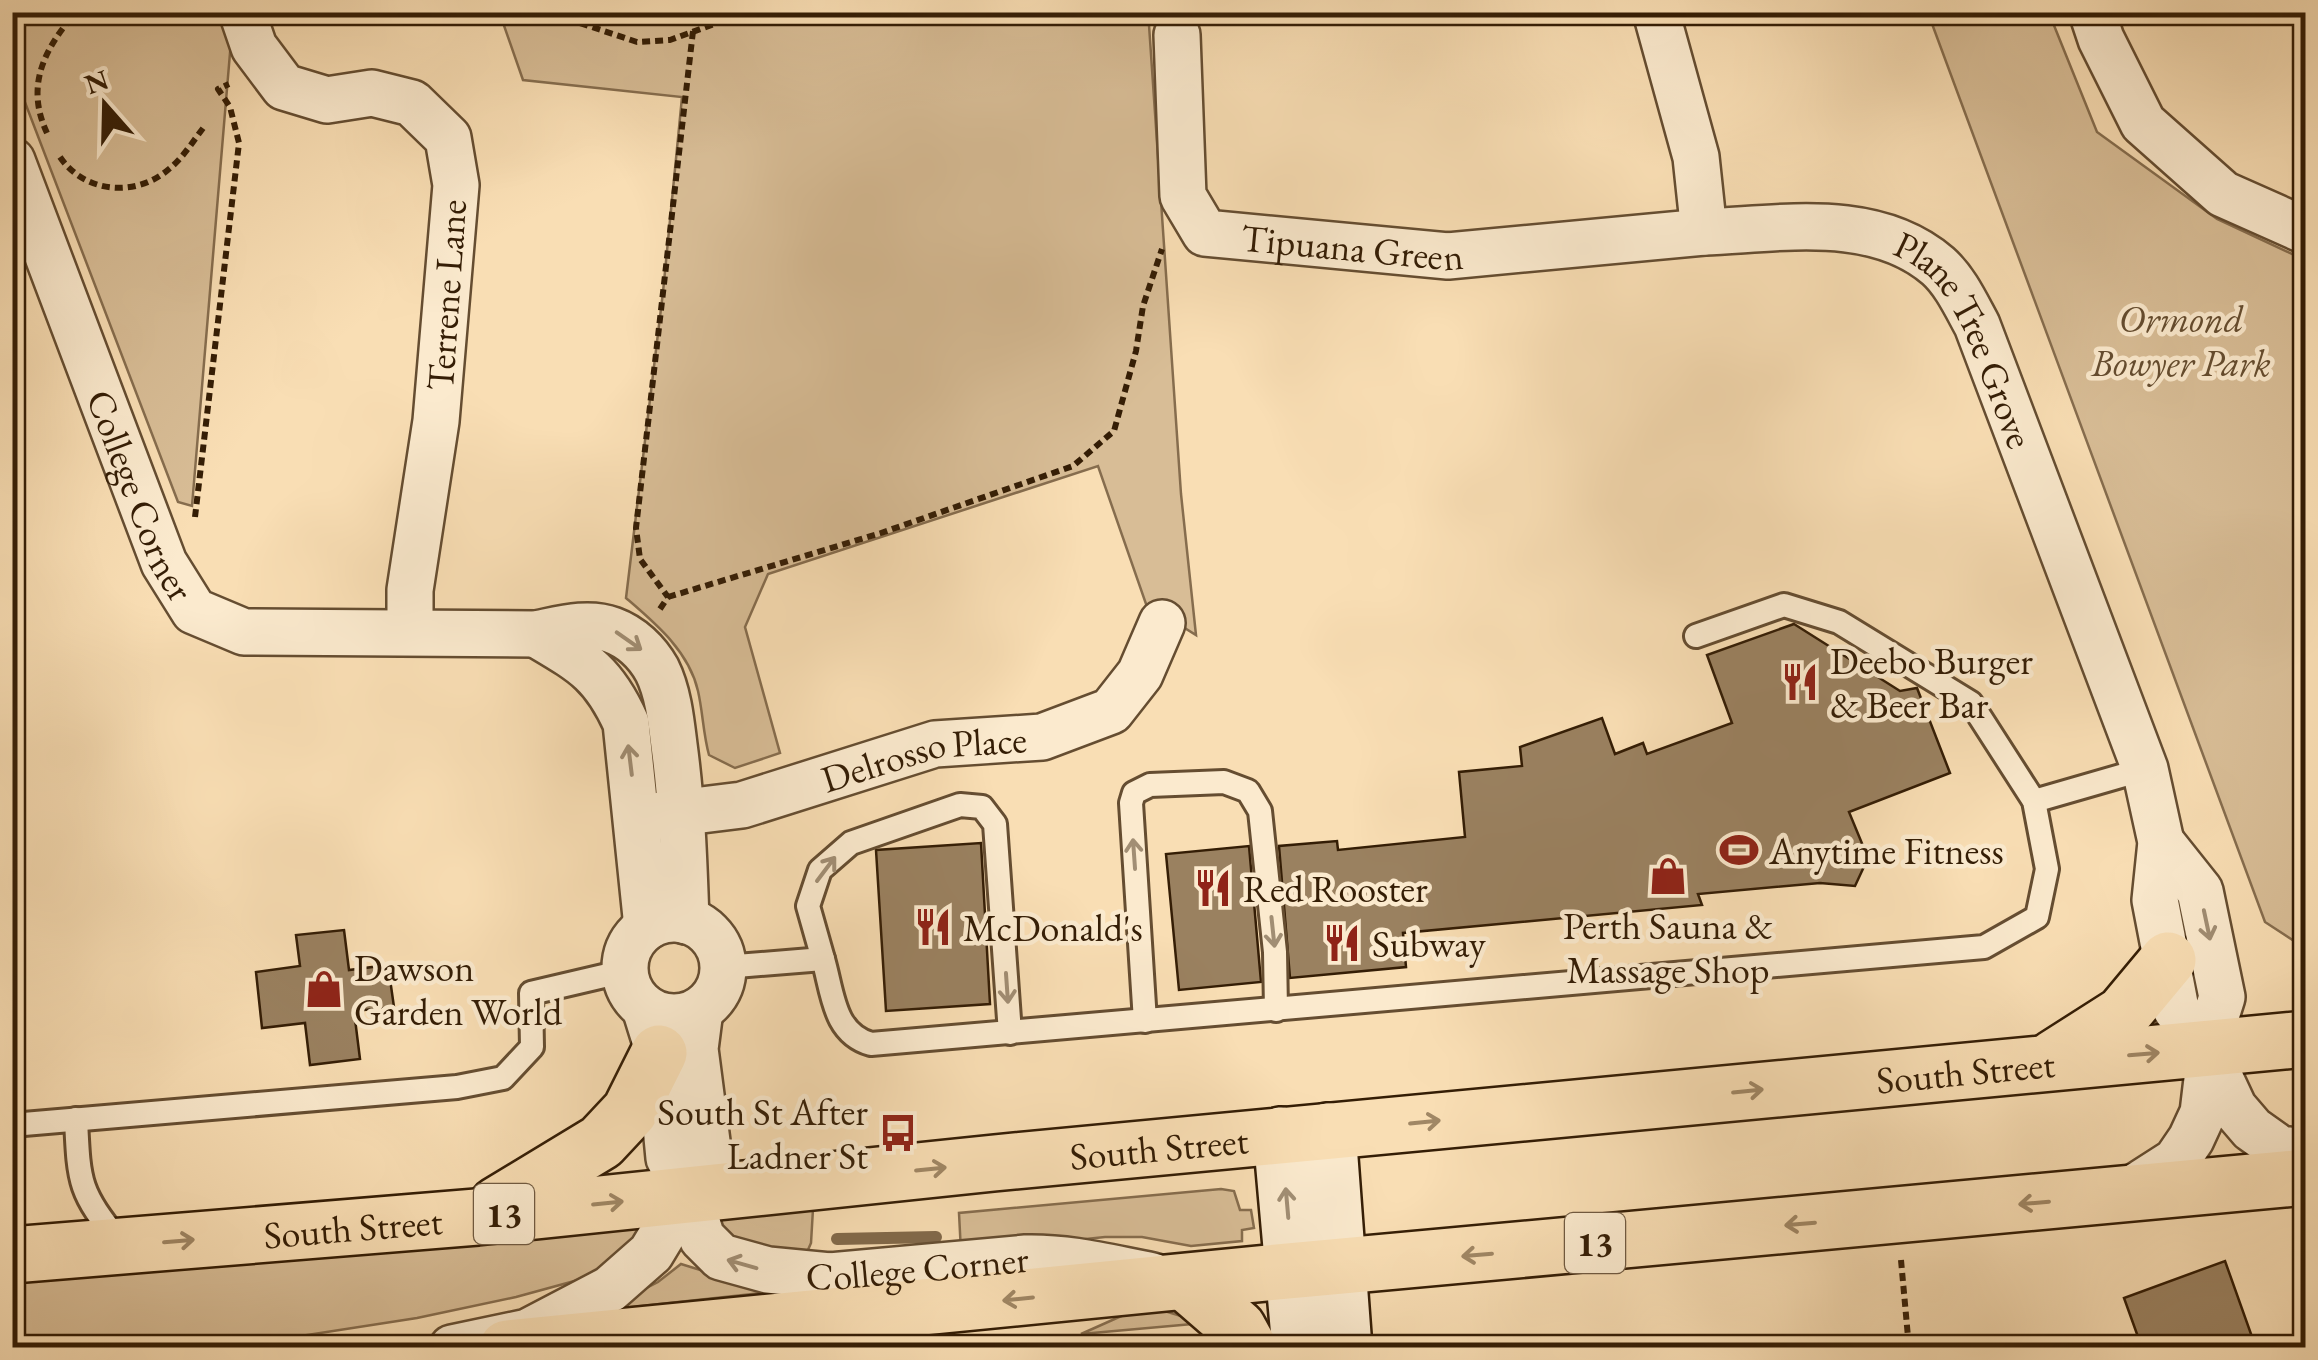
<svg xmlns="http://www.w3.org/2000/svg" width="2318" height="1360" viewBox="0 0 2318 1360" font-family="'EB Garamond',serif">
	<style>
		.green { fill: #d8bd96; stroke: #866d4e; stroke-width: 2.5 }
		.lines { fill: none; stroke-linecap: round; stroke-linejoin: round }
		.stream { stroke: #82694a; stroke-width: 12 }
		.building { fill: #9a8160; stroke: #341d05; stroke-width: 2.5 }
		.lane-casing { stroke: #654d31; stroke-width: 28 }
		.street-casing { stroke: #654d31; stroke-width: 50 }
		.secondary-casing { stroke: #341d05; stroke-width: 60 }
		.highway-casing { stroke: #341d05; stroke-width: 60 }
		.path { stroke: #341d05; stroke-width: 6; stroke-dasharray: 8 5; stroke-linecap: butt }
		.lane { stroke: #fbeace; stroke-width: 22 }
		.street { stroke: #fbeace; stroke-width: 45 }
		.secondary { stroke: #fbeace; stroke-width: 55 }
		.highway { stroke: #f9deb4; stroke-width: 55 }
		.oneway { stroke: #a18e74 }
		.oneway2 { stroke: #a08765 }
		.labels { text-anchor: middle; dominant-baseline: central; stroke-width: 9; stroke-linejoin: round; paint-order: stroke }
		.shield { fill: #fbeace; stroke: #705a41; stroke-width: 2.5 }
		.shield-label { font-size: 35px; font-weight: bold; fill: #341d05 }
		.street-label { font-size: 38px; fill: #341d05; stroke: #fbeace }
		.park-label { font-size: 38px; font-style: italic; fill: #654d30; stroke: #fbeace }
		.poi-label { font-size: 38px; fill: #341d05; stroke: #fbeace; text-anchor: start }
	</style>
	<rect width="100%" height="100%" fill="#f9deb4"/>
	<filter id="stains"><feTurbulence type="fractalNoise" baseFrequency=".002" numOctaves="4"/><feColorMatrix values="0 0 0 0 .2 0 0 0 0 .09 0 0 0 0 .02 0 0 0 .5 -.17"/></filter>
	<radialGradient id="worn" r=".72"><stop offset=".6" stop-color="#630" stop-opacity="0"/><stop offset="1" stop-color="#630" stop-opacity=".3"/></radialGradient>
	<g class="green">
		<path d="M515 12H1062L1149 25 1181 494 1196 635 1146 604 1098 466 768 574 745 627 780 753 735 768 709 755C703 733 703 713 698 691 689 651 655 623 626 598L663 292 682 97 523 80 501 17Z"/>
		<path d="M13 13H221L231 41 192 506 178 502 13 71Z"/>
		<path d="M1928 13H2049L2097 132 2217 219 2305 260V948L2265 922Z"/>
		<path d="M1221 1189 1234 1191 1240 1210H1251L1254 1228 1242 1230V1241L1191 1246 1142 1237H1105L961 1252 959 1213Z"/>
		<path d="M813 1209 811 1243 804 1259 736 1249 715 1220 719 1216Z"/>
		<path d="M635 1223 648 1234 589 1277 516 1297 417 1318 223 1348H81L43 1342 13 1343 12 1280Z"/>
		<path d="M681 1264 771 1292 604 1310 658 1282Z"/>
		<path d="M1158 1309 1204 1323 1081 1334 1128 1313Z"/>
	</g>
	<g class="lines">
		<path class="stream" d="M837 1239 936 1237"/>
	</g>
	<g class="building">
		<path d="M1794 624 1900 691 1917 688 1950 773 1849 812 1868 858 1855 886 1820 883 1698 894 1702 905 1403 933 1406 967 1290 978 1279 846 1337 841 1338 850 1465 837 1459 772 1522 766 1520 747 1602 718 1615 754 1643 743 1647 754 1732 723 1707 655Z"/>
		<path d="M981 843 990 1004 886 1011 876 850Z"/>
		<path d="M1249 846 1261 982 1179 990 1166 854Z"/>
		<path d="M344 930 349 970 388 965 394 1007 354 1011 360 1059 310 1065 305 1023 262 1028 256 972 300 966 296 935Z"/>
		<path d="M2225 1261 2256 1348H2142L2124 1298Z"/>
	</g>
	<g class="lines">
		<g class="lane-casing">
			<g id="lane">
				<path d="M2034 801 2145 769"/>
				<path d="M823 959 808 906 820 870 851 843 960 805 982 807 995 824 1010 1033"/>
				<path d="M724 967 823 959C833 993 833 1033 871 1044L1984 947 2037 917 2047 869 2034 801 1971 703 1839 622 1784 605 1696 636"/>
				<path d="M1145 1021 1131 803 1134 793 1150 785 1224 782 1248 791 1260 811 1275 952 1276 1010"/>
				<path d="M76 1119C79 1185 79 1191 120 1243"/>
				<path d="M12 1125 457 1087 503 1078 532 1047 531 993 625 971"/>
			</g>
		</g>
		<g class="street-casing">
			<g id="street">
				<path d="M242 12 254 47 284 87 327 100 372 93 412 103 448 138 456 185 436 421 410 590V632"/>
				<path id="s1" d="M1656 12 1696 157 1704 232C1781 229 1874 211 1938 266 1955 281 1966 305 1977 325L2145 769 2161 842 2155 900 2176 1009 2206 1048 2234 1108 2252 1129 2280 1149 2306 1152"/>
				<path d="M2092 12 2101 39 2143 123 2223 194 2306 231"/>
				<path id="s2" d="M1177 35 1183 196 1205 233 1448 256 1704 232"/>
				<path id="s3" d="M12 161 164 563 194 611 244 632 536 634C561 629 588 621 612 630 631 637 647 652 657 670 668 692 671 720 674 745 682 804 684 861 686 921"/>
				<path d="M536 634C583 662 603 672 626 723L647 927"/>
				<path id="s4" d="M637 818 742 805 935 744 1042 737 1111 711 1140 674 1162 623"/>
				<circle cx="674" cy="968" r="49"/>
				<path id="s5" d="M645 1008 659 1053 669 1158 688 1194 702 1238 721 1257 768 1270 830 1276 1026 1258C1071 1257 1110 1268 1153 1276"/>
				<path d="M2123 1195 2176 1161 2191 1139 2203 1113 2208 1071 2206 1048 2222 997 2200 891 2161 842"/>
				<path d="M452 1348 528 1332 610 1289 651 1253 709 1157 695 1049 700 1010"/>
			</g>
		</g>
		<g class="secondary-casing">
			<g id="secondary">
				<path d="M1328 1131 1344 1348"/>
				<path d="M1281 1135 1300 1348"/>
			</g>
		</g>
		<g class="highway-casing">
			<g id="highway">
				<path d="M2054 1058 2123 1014 2168 960"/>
				<path d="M497 1205 601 1142 630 1111 659 1053"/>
				<path id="s6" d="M12 1255 477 1217 994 1163 2306 1039"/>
				<path d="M1185 1282 1238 1328 1249 1348"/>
				<path d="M507 1348 1267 1273 2306 1177"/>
			</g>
		</g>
		<g class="path">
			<path d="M504 23 519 18 562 17 637 42 670 40 731 18 736 12"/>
			<path d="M47 133C25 86 44 49 76 12"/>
			<path d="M60 157C84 193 136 198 169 169 183 158 193 141 204 127"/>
			<path d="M195 517 239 143 230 107 218 89 229 84"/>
			<path d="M668 597 881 533 1073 466 1114 431 1136 351 1143 306 1162 249"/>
			<path d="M660 609 668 597 640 559 636 528 693 31"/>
			<path d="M1901 1260 1909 1348"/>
		</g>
		<use href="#lane" class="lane"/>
		<use href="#street" class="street"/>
		<use href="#secondary" class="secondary"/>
		<use href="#highway" class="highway"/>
	</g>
	<defs><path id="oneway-shaft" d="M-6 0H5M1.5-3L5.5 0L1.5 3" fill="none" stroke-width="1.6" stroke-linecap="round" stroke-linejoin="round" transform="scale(2.5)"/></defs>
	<g class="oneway">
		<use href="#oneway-shaft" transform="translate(629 641) rotate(35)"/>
		<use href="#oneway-shaft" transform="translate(630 760) rotate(-97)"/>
		<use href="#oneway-shaft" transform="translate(1134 854) rotate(-94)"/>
		<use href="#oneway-shaft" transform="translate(826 869) rotate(-53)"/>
		<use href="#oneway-shaft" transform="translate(2207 925) rotate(78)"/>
		<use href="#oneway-shaft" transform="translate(1273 932) rotate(84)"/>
		<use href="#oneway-shaft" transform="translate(1007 988) rotate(86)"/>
		<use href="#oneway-shaft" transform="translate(1287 1203) rotate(-95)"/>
		<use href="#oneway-shaft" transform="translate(742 1264) rotate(-164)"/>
	</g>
	<g class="oneway2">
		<use href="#oneway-shaft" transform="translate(2144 1054) rotate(-5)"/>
		<use href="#oneway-shaft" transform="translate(1748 1091) rotate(-6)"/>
		<use href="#oneway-shaft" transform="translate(1425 1122) rotate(-6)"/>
		<use href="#oneway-shaft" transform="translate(931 1169) rotate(-6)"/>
		<use href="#oneway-shaft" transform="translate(608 1203) rotate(-6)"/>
		<use href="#oneway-shaft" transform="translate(2034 1203) rotate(175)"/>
		<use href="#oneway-shaft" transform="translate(1800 1224) rotate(175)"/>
		<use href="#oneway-shaft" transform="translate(179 1241) rotate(-5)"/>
		<use href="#oneway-shaft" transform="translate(1477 1255) rotate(175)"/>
		<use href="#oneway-shaft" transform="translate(1018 1299) rotate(174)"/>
	</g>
	<defs>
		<g id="restaurant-bare" transform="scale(3)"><path d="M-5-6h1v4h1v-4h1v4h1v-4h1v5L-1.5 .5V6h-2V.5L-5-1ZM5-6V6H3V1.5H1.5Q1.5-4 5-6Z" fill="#8f2418" stroke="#fbeace" stroke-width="2.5" paint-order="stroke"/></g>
		<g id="stadium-bare" transform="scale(3)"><path d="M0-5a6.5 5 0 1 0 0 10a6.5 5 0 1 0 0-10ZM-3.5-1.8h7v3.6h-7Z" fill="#8f2418" stroke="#fbeace" stroke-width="2.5" paint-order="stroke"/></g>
		<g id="shop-bare" transform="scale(3)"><path d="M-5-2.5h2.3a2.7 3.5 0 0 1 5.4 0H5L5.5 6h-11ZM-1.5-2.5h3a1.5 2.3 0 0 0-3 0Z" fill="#8f2418" stroke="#fbeace" stroke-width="2.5" paint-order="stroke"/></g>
		<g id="bus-bare" transform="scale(3)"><path d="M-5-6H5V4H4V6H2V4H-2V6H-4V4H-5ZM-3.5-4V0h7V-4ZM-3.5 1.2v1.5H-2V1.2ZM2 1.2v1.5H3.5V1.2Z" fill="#8f2418" stroke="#fbeace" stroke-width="2.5" paint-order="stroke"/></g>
	</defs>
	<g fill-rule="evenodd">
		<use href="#restaurant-bare" x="1800" y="682"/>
		<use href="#stadium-bare" x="1739" y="850"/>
		<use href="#shop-bare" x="1668" y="876"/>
		<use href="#restaurant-bare" x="1213" y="888"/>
		<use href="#restaurant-bare" x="933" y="927"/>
		<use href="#restaurant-bare" x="1342" y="943"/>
		<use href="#shop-bare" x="324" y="989"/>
		<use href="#bus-bare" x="898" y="1133"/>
	</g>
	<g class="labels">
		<g class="shield">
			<rect x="474" y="1184" width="60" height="60" rx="8"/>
			<rect x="1565" y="1213" width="60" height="60" rx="8"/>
		</g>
		<g class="shield-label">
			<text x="504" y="1214">13</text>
			<text x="1595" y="1243">13</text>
		</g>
		<g class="street-label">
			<text stroke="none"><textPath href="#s2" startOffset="352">Tipuana Green</textPath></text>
			<text transform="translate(446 295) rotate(-86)">Terrene Lane</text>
			<text stroke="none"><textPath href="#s1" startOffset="545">Plane Tree Grove</textPath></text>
			<text stroke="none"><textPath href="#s3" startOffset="358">College Corner</textPath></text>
			<text stroke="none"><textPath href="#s4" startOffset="295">Delrosso Place</textPath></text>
			<text stroke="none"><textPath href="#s6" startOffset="1962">South Street</textPath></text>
			<text stroke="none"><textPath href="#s6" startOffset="1152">South Street</textPath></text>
			<text stroke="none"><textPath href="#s6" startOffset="342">South Street</textPath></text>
			<text stroke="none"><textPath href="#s5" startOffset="465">College Corner</textPath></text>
		</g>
		<g class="park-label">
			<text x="2181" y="318">Ormond<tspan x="2181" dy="44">Bowyer Park</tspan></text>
		</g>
		<g class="poi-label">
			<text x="1830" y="660">Deebo Burger<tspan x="1830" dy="44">&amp; Beer Bar</tspan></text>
			<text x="1769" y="850">Anytime Fitness</text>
			<text x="1243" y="888">Red Rooster</text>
			<text x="1668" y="925" text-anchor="middle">Perth Sauna &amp;<tspan x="1668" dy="44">Massage Shop</tspan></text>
			<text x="963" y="927">McDonald's</text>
			<text x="1372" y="943">Subway</text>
			<text x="354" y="967">Dawson<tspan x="354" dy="44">Garden World</tspan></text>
			<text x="868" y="1111" text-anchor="end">South St After<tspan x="868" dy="44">Ladner St</tspan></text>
		</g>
	</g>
	<rect width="2318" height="1360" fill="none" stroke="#f9deb4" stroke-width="50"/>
	<rect x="15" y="15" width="2288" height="1330" fill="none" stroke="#341d05" stroke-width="5"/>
	<rect x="25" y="25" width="2268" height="1310" fill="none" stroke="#341d05" stroke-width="2.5"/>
	<g transform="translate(105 105) rotate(340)" stroke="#fbeace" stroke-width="8" paint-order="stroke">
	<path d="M0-8L18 38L0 25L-18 38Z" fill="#341d05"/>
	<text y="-15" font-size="28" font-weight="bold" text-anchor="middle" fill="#341d05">N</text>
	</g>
	<rect width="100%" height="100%" filter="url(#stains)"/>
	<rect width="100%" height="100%" fill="url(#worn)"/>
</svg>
